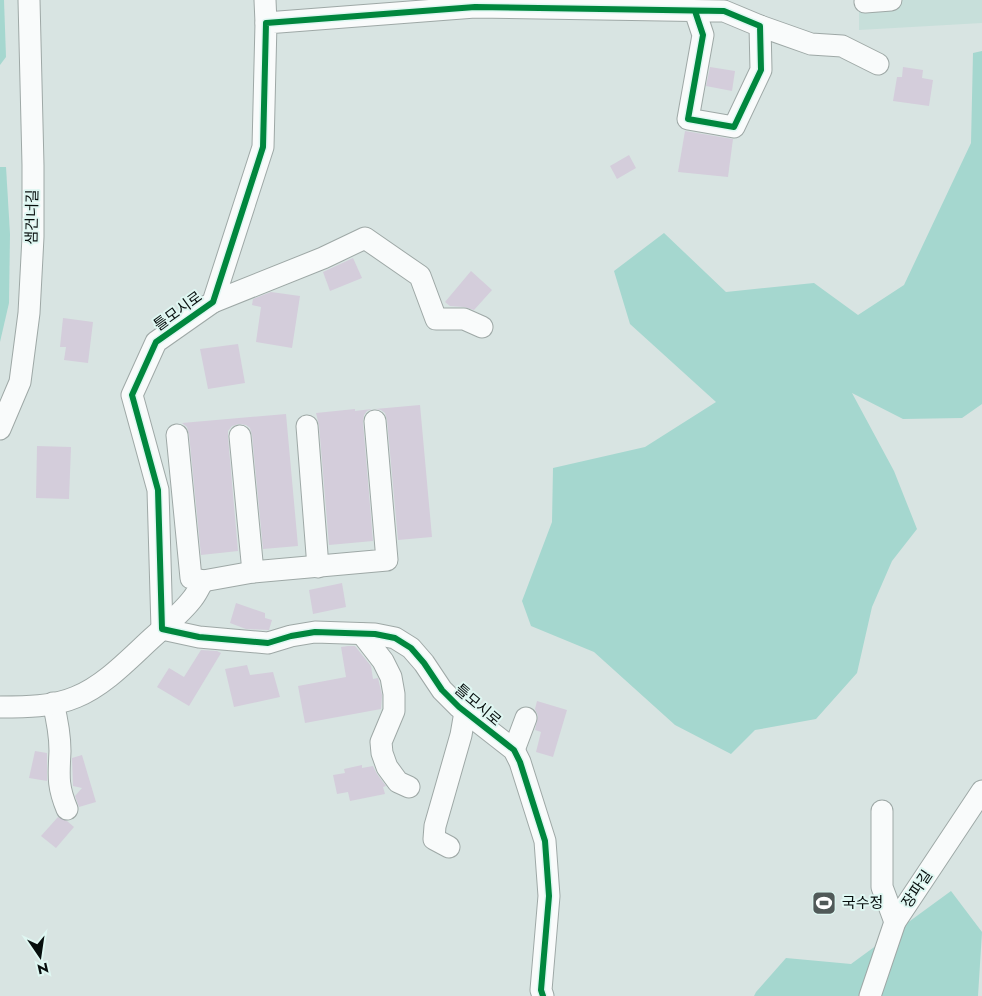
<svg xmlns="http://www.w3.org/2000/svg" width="982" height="996" viewBox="0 0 982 996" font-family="Jost,'Noto Sans KR',sans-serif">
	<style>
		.built { fill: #c7dfda }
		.green { fill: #a5d7cf }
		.building { fill: #d4cddb }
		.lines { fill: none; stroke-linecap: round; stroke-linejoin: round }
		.street-casing { stroke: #9ea8a6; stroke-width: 23 }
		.street { stroke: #f9fbfb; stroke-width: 21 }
		.cycleway-casing { stroke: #dff7f2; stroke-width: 9 }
		.cycleway { stroke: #00873e; stroke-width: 6 }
		.labels { text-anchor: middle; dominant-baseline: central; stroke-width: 4; stroke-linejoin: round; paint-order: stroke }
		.street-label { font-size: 15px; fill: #070e0d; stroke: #dff7f2 }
		.poi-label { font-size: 15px; fill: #070e0d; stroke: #dff7f2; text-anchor: start }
	</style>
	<rect width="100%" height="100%" fill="#d8e4e2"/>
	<path class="built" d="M859 0H982V23L859 30Z"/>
	<g class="green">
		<path d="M0 0H4L6 57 0 65Z"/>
		<path d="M982 51V404L962 418 903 419 852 393 894 471 917 529 892 561 872 607 857 673 816 719 755 730 731 754 675 725 594 652 531 626 522 601 552 522 553 468 645 447 716 402 630 324 614 271 664 233 726 292 814 283 858 315 904 285 971 143 973 53Z"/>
		<path d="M0 167H6L10 234 9 303 0 342Z"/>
		<path d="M951 891 982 932 978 996H754L756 992 786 958 851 964Z"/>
	</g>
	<g class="building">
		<path d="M710 67 735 71 732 91 706 86Z"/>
		<path d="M903 67 923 70 922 78 933 80 929 106 893 101 897 77H902Z"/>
		<path d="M685 131 733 139 728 177 678 172Z"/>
		<path d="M629 155 636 168 617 179 610 166Z"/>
		<path d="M353 258 362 278 330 291 323 272Z"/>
		<path d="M471 271 492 290 474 310 464 307 450 306 445 302Z"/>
		<path d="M271 292 300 296 292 348 256 342 261 307 252 305 253 299Z"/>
		<path d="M63 318 93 322 88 363 64 360 66 347H60Z"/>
		<path d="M238 344 245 383 208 389 200 349Z"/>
		<path d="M420 405 432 537 398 540 387 420 385 413 381 410 375 409Z"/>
		<path d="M355 409V411L372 409 367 411 364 415 363 422 373 541 329 545 319 425 316 413Z"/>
		<path d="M286 414 298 546 263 549 252 435 250 428 246 425 239 424 232 426 228 431V437L238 551 201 555 189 434 187 427 182 423Z"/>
		<path d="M37 446 71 447 69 499 36 498Z"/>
		<path d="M342 583 346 607 313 614 309 590Z"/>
		<path d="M236 603 265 613V618L272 620 269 630 246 629 230 623Z"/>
		<path d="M348 646H355L371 666 373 679 378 678 382 695 381 709 305 723 298 686 346 677 341 647Z"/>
		<path d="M201 650 217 651 221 653 189 706 157 687 169 668 184 677Z"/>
		<path d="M247 665 250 675 273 672 280 697 234 707 225 669Z"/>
		<path d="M537 701 567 710 553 757 536 752 541 732 535 730 538 716 535 709Z"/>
		<path d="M35 751 47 753V781L29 778Z"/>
		<path d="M82 755 96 802 79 807 75 796 82 788 73 786 72 758Z"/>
		<path d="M362 765V768L373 766 377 774 386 786 383 787 385 794 350 801 348 792 337 794 333 775 345 773 344 769Z"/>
		<path d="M58 817 67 821 74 827 56 848 41 836Z"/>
	</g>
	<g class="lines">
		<g class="street-casing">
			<g id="street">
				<path d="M265 0 266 23"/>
				<path d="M865 2 891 0"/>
				<path d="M760 26 811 44 842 46 878 64"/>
				<path d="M213 302 323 258 365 238 420 276 436 319H464L482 327"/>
				<path d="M307 426 318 567"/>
				<path d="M0 429 20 382 29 313 33 237V165L29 0"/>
				<path d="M240 436 253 572"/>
				<path d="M203 581 253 572 387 560 375 421"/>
				<path d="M362 634 383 661 391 677 394 694V711L381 742 382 753 387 767 398 782 409 787"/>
				<path d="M53 703C57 719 60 734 60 751 59 775 57 785 67 809"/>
				<path d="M0 707C25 707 53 707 76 697 105 685 129 659 152 638 166 625 182 613 193 598 197 593 200 586 203 581L191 578 177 435"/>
				<path d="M514 750 526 718"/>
				<path d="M882 811V887L895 922"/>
				<path d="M449 847 434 839 435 826 461 735 465 712"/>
				<path d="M543 996 541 990 549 896 545 841 520 762 514 750 459 707 442 690 424 663 411 648 395 638 375 634 315 632 291 636 268 643 199 637 162 629 158 490 132 395 156 342 213 302 263 147 266 23 475 7 724 11 760 26 761 70 734 127 688 119 703 35 695 11"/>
				<path d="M870 996 895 922 982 791"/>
			</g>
		</g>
		<use href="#street" class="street"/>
		<g class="cycleway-casing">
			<path id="cycleway" d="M543 996 541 990 549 896 545 841 520 762 514 750 459 707 442 690 424 663 411 648 395 638 375 634 315 632 291 636 268 643 199 637 162 629 158 490 132 395 156 342 213 302 263 147 266 23 475 7 724 11 760 26 761 70 734 127 688 119 703 35 695 11"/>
		</g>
		<use href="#cycleway" class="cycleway"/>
	</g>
	<defs>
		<g id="stadium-square" transform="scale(1.25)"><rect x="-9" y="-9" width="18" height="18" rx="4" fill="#505958" stroke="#dff7f2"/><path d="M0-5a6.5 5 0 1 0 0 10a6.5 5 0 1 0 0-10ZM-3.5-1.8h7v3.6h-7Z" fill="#fff"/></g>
	</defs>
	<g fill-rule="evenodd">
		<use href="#stadium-square" x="824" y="903"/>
	</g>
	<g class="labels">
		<g class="street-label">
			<text transform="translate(32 217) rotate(-89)">샘건너길</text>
			<text transform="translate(178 311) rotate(-36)">틀모시로</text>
			<text transform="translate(478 705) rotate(40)">틀모시로</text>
			<text transform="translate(917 889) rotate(-56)">장파길</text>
		</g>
		<g class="poi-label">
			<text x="842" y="903">국수정</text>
		</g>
	</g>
	<g transform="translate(40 956) rotate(167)" stroke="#dff7f2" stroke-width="4" paint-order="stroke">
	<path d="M0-4L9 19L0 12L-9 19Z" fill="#070e0d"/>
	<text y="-8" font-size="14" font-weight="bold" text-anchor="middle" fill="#070e0d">N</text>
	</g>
</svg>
